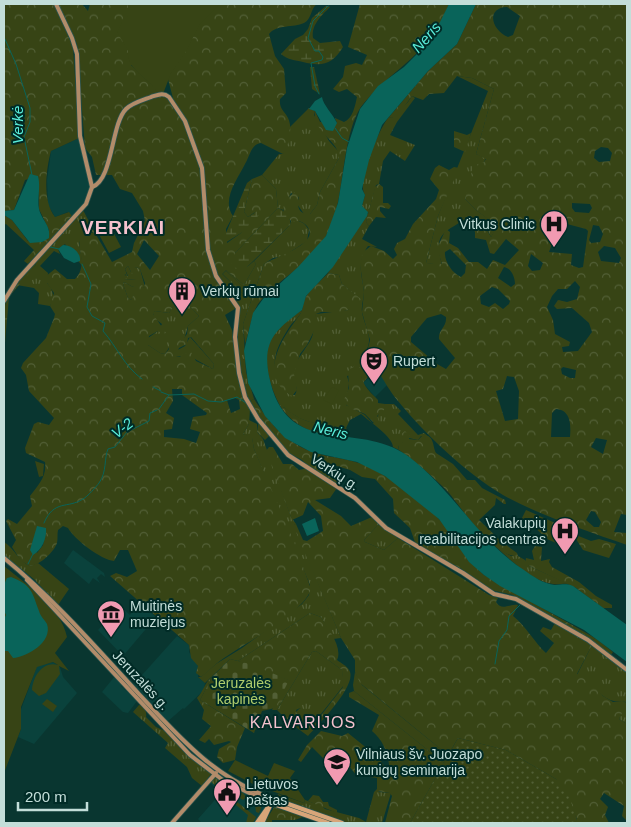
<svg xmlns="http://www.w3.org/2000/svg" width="631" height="827" viewBox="0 0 631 827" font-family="Helvetica,sans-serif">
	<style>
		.built { fill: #0a423c }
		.grass { fill: url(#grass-tufts); fill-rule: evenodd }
		.forest { fill: url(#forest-crowns); fill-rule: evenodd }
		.wetland { fill: url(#wetland-marsh) }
		.cemetery { fill: url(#cemetery-stones) }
		.park { fill: #374415 }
		.garden { fill: url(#garden-dots) }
		.water { fill: #09645a }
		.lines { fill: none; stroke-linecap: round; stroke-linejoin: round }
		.stream { stroke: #09645a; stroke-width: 1 }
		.secondary-casing { stroke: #2a544e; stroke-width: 5.5 }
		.primary-casing { stroke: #2a544e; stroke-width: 6 }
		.secondary { stroke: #b28c6a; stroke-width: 4 }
		.primary { stroke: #d7a579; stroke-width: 4.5 }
		.labels { text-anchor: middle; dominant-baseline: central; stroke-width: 4; stroke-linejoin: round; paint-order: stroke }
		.poi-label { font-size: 14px; fill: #c3ded9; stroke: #002b26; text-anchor: start }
		.street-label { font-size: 14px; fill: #c3ded9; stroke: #002b26 }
		.park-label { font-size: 14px; fill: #b0cd6c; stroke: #002b26 }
		.water-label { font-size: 15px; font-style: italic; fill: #59ecd9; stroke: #002b26 }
		.quarter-label { font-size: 16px; letter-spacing: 1px; fill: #f5c2ce; stroke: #002b26 }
		.district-label { font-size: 19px; font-weight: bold; letter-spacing: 1px; fill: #f5c2ce; stroke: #002b26 }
	</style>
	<defs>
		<pattern id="grass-tufts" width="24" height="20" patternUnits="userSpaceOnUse" patternTransform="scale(1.25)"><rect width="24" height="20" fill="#374415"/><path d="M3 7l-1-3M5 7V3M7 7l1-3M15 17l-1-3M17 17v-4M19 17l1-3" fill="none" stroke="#525f36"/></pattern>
		<pattern id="forest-crowns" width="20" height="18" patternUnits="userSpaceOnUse" patternTransform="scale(1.25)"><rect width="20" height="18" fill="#374415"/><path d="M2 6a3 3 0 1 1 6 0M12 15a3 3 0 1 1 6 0" fill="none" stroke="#525f36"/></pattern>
		<pattern id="wetland-marsh" width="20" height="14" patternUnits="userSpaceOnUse" patternTransform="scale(1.25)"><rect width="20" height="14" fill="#374415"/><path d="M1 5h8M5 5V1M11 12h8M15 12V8" fill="none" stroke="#525f36"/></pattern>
		<pattern id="cemetery-stones" width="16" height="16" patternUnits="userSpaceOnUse" patternTransform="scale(1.25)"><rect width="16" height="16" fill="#374415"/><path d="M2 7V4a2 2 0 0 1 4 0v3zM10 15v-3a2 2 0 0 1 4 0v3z" fill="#525f36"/></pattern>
		<pattern id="garden-dots" width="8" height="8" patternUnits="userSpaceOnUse" patternTransform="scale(1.25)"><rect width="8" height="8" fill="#374415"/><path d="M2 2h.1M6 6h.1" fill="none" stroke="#525f36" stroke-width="1.8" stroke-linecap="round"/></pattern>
	</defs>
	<rect width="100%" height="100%" fill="#093630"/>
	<g class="built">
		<path d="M79 138 89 182V191L86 201 72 216 68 212 55 217 48 205 47 180 51 151Z"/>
		<path d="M377 370 388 384 375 397 363 383Z"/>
		<path d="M73 550 104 573 105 577 101 574 97 578 100 583 93 578 89 584 64 563Z"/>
		<path d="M139 603 156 617 123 656 98 630 120 606 130 615Z"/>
		<path d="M177 636 189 645V652L198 666V677L205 683 204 690 184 709 183 708 167 722 134 684Z"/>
		<path d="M53 662 60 667 63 677 77 693 34 744 18 737 21 729 20 712 37 666Z"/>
		<path d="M115 676 123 684 121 686 137 701 128 713 123 712 102 692Z"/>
		<path d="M215 777 264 804 265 808 255 823H202L198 819 221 793 209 782Z"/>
	</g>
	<g class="grass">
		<path d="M457 76 472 78 494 89 476 154 486 158 465 199 476 210 498 226 491 237 488 231 469 217 461 218 464 220C441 234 434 235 442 265L426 263 438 216 488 91Z"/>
		<path d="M412 96 415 98 397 122 390 135 415 145 405 161 390 151 383 161 379 184 376 185 366 222 369 226 362 239 377 247 368 246C356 263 362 274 364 292 364 298 361 305 362 312 364 325 373 336 367 349L371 359H375L378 365 363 383 360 372 347 376 349 383 346 405 365 415 373 424 385 404H394L401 411 398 414 418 435 424 433 429 437 421 436 418 440 409 438 398 446 399 450 393 447C393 437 370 422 361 414L350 420 346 428C320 422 306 427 284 407L282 409C270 389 259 354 274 333 281 323 292 317 302 310 300 317 294 320 290 326 273 352 267 369 289 394L295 395C299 387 294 384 293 376 293 361 307 349 312 337 315 329 313 321 316 314L348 310 360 299 342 284 339 275 328 273 368 213 362 206 365 195C356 183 379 128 389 117L392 118 408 102Z"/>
		<path d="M309 108 315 111 314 115 329 141 339 152V158L320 192 317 205 310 214H304L297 204 299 197 291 193 283 210 278 208 276 189 262 175 279 154H283L290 127Z"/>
		<path d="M83 210 95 233 91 232 79 242 83 267 65 244 58 249 60 254 54 251 40 266 48 273 47 283 51 288 54 297 50 306 38 304 39 293 34 288 17 285 36 265 34 262Z"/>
		<path d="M291 221C300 220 304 222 309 230L307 241 284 256 273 258 264 264 243 324 246 372 254 399 250 401C234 380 236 318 240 293L222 274 226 270 244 285 256 264 254 261 290 225ZM226 271 251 294 247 298 223 274Z"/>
		<path d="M128 266 131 272 136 267 140 269 145 287 137 290 131 300 128 298 123 284 124 282 133 287 136 280 124 279V275L128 276 125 269Z"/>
		<path d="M182 298 199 316 188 326 184 340 170 346 165 354 160 353 148 345V338L158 331 162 324 154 318 153 313 155 311 169 313 178 299Z"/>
		<path d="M190 337 214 364 213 369 193 358 176 356V351L185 346Z"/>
		<path d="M249 420 257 424V432L263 439 291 517 296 524 294 525 341 638 333 639 321 617 310 613 238 661 230 659 205 683 198 677H201L216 664 242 648 302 604 309 595 310 585 254 449 252 438 243 434 249 424Z"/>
		<path d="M379 524 398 538 384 550 365 542 364 540Z"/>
		<path d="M4 542C15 549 18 561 30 566L38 563 69 589 58 605 35 580 4 555Z"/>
		<path d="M496 547 511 556H518L525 560 529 566 569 584C563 583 559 585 553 584 532 581 512 561 496 547Z"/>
		<path d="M595 638 613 652 611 655 592 641Z"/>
		<path d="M592 645 627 671V724L619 719 626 702C621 701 615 702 610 700 597 694 590 682 577 675Z"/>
		<path d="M316 651 342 670 344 685 313 724H311V717L300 708 296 710 298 718 305 721 302 724 286 719 277 710 312 652Z"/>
		<path d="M355 672 362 685 448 755 444 763 354 691 353 685Z"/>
		<path d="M139 705C145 705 147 713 146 717L156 727 165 731 211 774 202 786 192 778 187 767 165 748 168 743 133 712Z"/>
		<path d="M215 777 243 793 246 797 243 800 234 794 231 797 256 817 253 823H246L248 815 217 789 218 788 211 782 210 783Z"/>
		<path d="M377 789 379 792 391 793 382 823H345L280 800 277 797 278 794 304 803 305 800 322 806 325 809 359 818 366 822 374 792Z"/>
		<path d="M251 798 263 803 259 813 256 812 255 805 250 806 246 802 249 799 253 801Z"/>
		<path d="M275 806 303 817 295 820H272V823H264Z"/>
	</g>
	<g class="forest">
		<path d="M4 4H54L73 47 79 138 51 151C46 169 42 201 55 217L69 212 72 216 28 264 24 261 34 250 6 224 4 225V215L12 220 28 241 43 242 49 230 39 209 38 176 25 180 14 210 4 211Z"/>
		<path d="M58 4H82L88 11 90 4H317C310 9 312 19 304 23 293 28 277 24 269 34L275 56 284 69 286 93 280 99C279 109 284 110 288 118 293 128 289 145 283 154L261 143C251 144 250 156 245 164 238 178 221 200 233 216L226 229 227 243 241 233 255 212 248 217 244 212 252 179 262 175 276 189 278 208 235 253 247 267 254 261 256 264 244 285 226 270 222 274 240 293 238 307 225 315 232 330 238 374 244 399 250 409 249 424 243 434 252 437 254 449 293 539 311 589C303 615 238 646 216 664 211 668 207 673 201 677L196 673 198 666 191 658 189 645 110 576 116 573 127 577 137 571 128 550H120L114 561C101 560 74 539 68 528L63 526 58 530C57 534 58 539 57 543 54 552 40 565 30 566L21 561 12 547 16 540 6 521 8 519 17 524 32 506 30 496C38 485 47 477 45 462L26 453 25 448 34 424 38 422 49 425 54 418 29 391 26 375 21 368 23 363 46 338 54 318 55 314 50 306 54 293 47 283 46 276 55 269 67 279H75C91 263 71 242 84 232L95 233 112 262 132 252 134 243 145 221 143 211 132 193 120 189 112 175H96L92 157 85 148 77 44ZM131 65 165 68 173 98 159 96 155 88ZM144 240 159 256 150 270 137 254ZM128 266 132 274 136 267 140 269 145 283 144 288 142 285 138 286 131 300 128 298 123 284 124 282 133 287 136 284V280L124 279 125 274 128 278 125 269ZM182 298 199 316 188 326 187 334 182 341 174 336 169 338V349L165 354 160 353 148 345 149 336 158 331 163 334 166 333 153 314 155 311 169 313 178 300ZM191 337 214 364 213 369 196 361 191 352 183 354 180 357 176 356 179 348 187 344 188 338ZM172 389H182V395L207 413 206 415 193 417 190 429 200 432 196 443 184 439 164 437V430L172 429 174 418 166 413 173 401ZM235 398 239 400 240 409 231 413 227 400ZM46 529 43 545 37 553 32 546Z"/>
		<path d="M360 4H449C429 56 396 65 364 103 346 123 344 175 338 202 336 212 331 224 327 234 314 264 277 278 258 304 251 315 250 331 245 344L243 324 264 264C272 258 324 243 306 225 301 220 297 221 291 221L284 213C281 204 289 195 297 191L299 192C298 203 295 214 310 214L317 205 320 192 339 158C339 140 312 133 315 111L320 122 337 123 335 118 344 122C353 118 355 106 357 97L347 89 339 92 333 89 343 77 345 66 356 63 362 65 367 55 348 47Z"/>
		<path d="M476 4H627V515L621 514 614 532 627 533V545C587 531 541 516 503 495 467 474 425 434 398 401 390 392 384 380 377 370L378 365 375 359 366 356 370 340 362 312 364 292 360 264 363 252 371 246 384 251 393 259 397 255 394 249 397 243 405 239 413 224 436 199 439 190 430 179 435 168 439 165 449 170 454 167 459 168 438 216 426 263 442 264 437 248 446 229 450 232 449 243 458 248 469 262H478L487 269 493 260 505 265 519 250 506 239 494 254 490 253 486 240 475 238V232L469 219 465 220 460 218 469 217 485 227 491 237 497 226 476 210 465 199 473 166 484 162 486 159 476 154 494 89 472 78 457 76 444 93 429 94 423 100 412 96 398 115 392 118 389 117 428 71 457 44ZM507 7 520 16 513 35 508 37C492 31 485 8 507 7ZM601 147 608 148 612 153 610 161 599 162 594 158 595 151ZM572 203 590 204 592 208 589 213 575 212 572 208ZM567 224 586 229 588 231 583 267 579 268 571 265 572 254 549 252 557 229ZM593 225 599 226 603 234 600 242 591 243 589 240ZM604 246 615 248 621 258 619 263 601 261 598 252ZM450 249 466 265 465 273 461 277C452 273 444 261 445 252ZM531 254 543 263 540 270 532 271 528 266ZM504 267C511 268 515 277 515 284L511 287 498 278ZM575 281 580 287 577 299 567 302 558 300 554 306 557 309 572 308 589 323 592 332 578 351 563 352 562 347 569 346 570 342 555 334 553 320 547 307 552 296 558 289H567ZM492 287 498 289 510 301 509 304 503 309 495 303 489 307 481 304 480 296ZM441 314 446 317C447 327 438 330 439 339L455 358 446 369 437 364 411 342V337L427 318ZM563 367 576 370 575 378H570L562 374 561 369ZM507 376 514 377 519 391 518 419 505 421 496 391 503 389ZM556 409C571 410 571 425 570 437H551L552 413ZM596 438 607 440 603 454 591 447ZM591 511 595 512 601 522 599 527H594L586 520Z"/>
		<path d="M454 131 467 135 471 133 465 152 454 147Z"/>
		<path d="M379 184 383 187V203H388L391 206 389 209 380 207V211L386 218 376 217 369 226 366 222 375 187Z"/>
		<path d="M34 262 36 265 9 297 4 354V314L6 298Z"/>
		<path d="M328 273 339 275 342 284 361 299 359 307 340 312H321L316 314 314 331 307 345 300 354 294 374 297 390 292 396C257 376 282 338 299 316 304 310 302 301 307 295 312 287 322 280 328 273Z"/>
		<path d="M355 365 361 368C360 383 368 390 378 400V403L385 404 384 410 377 416 380 424 379 428 365 414 350 408 343 402 349 388 348 371Z"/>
		<path d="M254 399C271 426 291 448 323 455 340 459 356 460 371 468 398 482 427 504 446 527 460 543 467 561 484 575L595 638 592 641 513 595 491 590 460 568 416 545 410 528 394 513 393 499 375 479 362 477 350 470 337 466H328L332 475 338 479 339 485 330 498 315 500 341 516 351 526 372 517 379 524 364 540 365 542 384 550 398 538 489 595 498 598 496 602C502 612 510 603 518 605L513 616C526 626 534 642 546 653L554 643 540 631 543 627 551 630 555 623 592 645 577 674 590 682 603 696 613 702 622 701 627 703 619 719 627 724V821L622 816 624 806 604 793 600 799 608 807 605 815 609 823H575L577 819 556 779 506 750 458 738 448 755 360 683 355 672V660L341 638 293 525 296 524 303 540 307 541 323 531 321 516 308 502 303 515 292 520 266 451 269 447H273L283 464H292L299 470 304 469 306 464 302 460 289 453 272 433 265 440 257 432 259 419 250 401Z"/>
		<path d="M284 407C311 429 317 420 346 428L349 433 347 438C321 436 299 431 282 409Z"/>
		<path d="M405 431 410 436 409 439 418 440 423 435C435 436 432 445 436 453L453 464 467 480H475L482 488 505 500 506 504H504L496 498 495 505 479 520 502 542 517 553 518 556C496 559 462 509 449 493 435 478 416 462 399 450L398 444 403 442 401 434Z"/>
		<path d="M526 510 571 530V533L591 541 599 539 616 544 609 558 583 550 576 539 556 543 547 539 531 524 518 526Z"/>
		<path d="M535 546 542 547 541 561 550 559 549 562 552 567 579 582 596 596 612 605V608H603L576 588 525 564 526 558 534 560 532 551Z"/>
		<path d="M310 613 321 617C328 629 343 647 337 660 341 663 347 666 349 670 359 684 318 725 308 736L285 719 305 724V721L297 718 295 713 300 708 310 714 311 724 315 723 343 687 342 670 316 651 312 652 277 710H272L288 680 238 661Z"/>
		<path d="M212 677 200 700 245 728 237 747 235 760 223 763 217 757 219 749 231 742 229 741 214 745 209 739 205 743 199 740 211 726 202 719 204 710 197 698C204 691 204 683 212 677Z"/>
		<path d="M354 691 444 763 410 823H385L392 796 390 793 377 791V778L356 775 346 762H327L312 747 301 762 298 760 307 745 321 731 342 736 348 733 379 758 385 767 389 765C388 752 382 739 372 731L379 715 349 697V693Z"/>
		<path d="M313 795 319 796 323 802H328L329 806 337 810V813L308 801Z"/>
		<path d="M279 811 290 815 289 820 274 818V812Z"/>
	</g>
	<g class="wetland">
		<path d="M326 6 330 7C321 16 311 25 313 38L320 43 340 41 343 47C333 64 322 67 303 62 295 60 288 60 281 54L295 39 303 35 308 29 312 18Z"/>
		<path d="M310 67H314L320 94 312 89Z"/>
		<path d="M252 179 244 212 248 217 259 210 261 213 241 233 225 243 223 240 247 183Z"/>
		<path d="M278 208C284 210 292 218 290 225L247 267 236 269 231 262 235 253Z"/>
		<path d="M226 271 248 291 250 298H247L223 274Z"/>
	</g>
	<path class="cemetery" d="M230 659 250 664 289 680 275 708 262 711 254 733 200 700 212 677Z"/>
	<g class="park">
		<path d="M128 4H220L200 24 185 53 171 73 163 94 158 95C151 78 125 70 128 50L117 32 122 22 128 16Z"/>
		<path d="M109 224 121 247 109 253 97 231Z"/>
		<path d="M332 387 339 390 332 404 323 400Z"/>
		<path d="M35 461 44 464 43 476 39 477Z"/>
		<path d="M4 566C27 585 61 607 67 637L55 653 69 671 59 666 60 674 46 693 39 696 32 690C33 676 43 661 58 665L53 662 37 667 21 707V729L4 773Z"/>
		<path d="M47 699 57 706 53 712 42 704Z"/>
		<path d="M235 760 268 776 274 763 295 771 290 778 305 800 304 803 253 784 228 771Z"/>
	</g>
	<path class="garden" d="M458 738 506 750 556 779 567 790 577 820 575 823H410Z"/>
	<g class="water">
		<path d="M449 4H476L457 44 428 71 382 125 369 160 362 189 365 195 362 206 368 212 367 216 333 267 306 296 302 310C276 330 262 340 269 376 286 461 357 419 408 456 452 489 478 540 524 570 532 576 544 584 555 585 562 585 565 583 573 586L627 625V662L584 630 500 586 484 575 469 562 439 519 385 476 357 462 311 452 285 438 265 416 248 383 244 351 253 313 263 299 298 267 326 236 338 203 347 148 360 109 378 86 404 67 431 40Z"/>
		<path d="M322 97C323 105 333 114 337 123L333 131 326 130 315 111 309 109 315 101Z"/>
		<path d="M30 174 38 176C41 187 37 198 39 209 42 221 51 225 49 238L42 242 30 243 12 220 4 215V211L14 210Z"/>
		<path d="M63 245C71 245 81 252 80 261L74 263 64 258 58 249Z"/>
		<path d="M315 518 319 531 307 536 302 524Z"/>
		<path d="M37 526 46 528C47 538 42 550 33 555L30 550Z"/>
		<path d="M11 577C32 585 32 592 39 611 40 616 45 620 47 624 53 642 27 657 13 658L8 651H4V619L6 615C2 607 2 586 7 578Z"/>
	</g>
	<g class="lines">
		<g class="stream">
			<path d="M4 37 16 64 30 108V122L24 137 32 175"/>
			<path d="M319 94 315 86 311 63 322 60 323 57 319 51H315L308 38 313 21 328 6"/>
			<path d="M335 128 342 138 349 142"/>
			<path d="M50 247 59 249"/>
			<path d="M82 264 91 284 87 307 92 316 105 323 103 331C117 347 124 366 142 379"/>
			<path d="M153 387 161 391"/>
			<path d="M161 392 169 395 194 394 208 401 221 402 237 397 246 403"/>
			<path d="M159 409 169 395"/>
			<path d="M44 523C54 499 68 509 83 499 87 497 96 487 99 483 107 472 104 458 108 449L115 447 127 432 149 421 150 413 157 410"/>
			<path d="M28 564 33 554"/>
			<path d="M495 664 499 641 507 630 509 616 520 605"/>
		</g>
		<g class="secondary-casing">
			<g id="secondary">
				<path d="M92 187C113 180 111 124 126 109 132 103 143 100 151 97 158 95 163 92 169 97L185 121 202 168 208 250 216 276 238 308 235 337 239 373 245 397 258 419 288 455 355 498 386 528 463 573 494 594 516 599 588 640 627 670"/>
				<path d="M4 301 17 280 86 204 92 187 80 136 77 54 72 38 56 4"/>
				<path d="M4 558C53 598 95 646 138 693 179 737 215 779 274 799"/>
				<path d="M27 580 190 755 224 781 271 803"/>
				<path d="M172 823 216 773"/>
			</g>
		</g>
		<g class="primary-casing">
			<g id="primary">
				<path d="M271 803 328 823"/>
				<path d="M257 823 274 799 342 823"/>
				<path d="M262 823 271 803"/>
			</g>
		</g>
		<use href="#secondary" class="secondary"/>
		<use href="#primary" class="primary"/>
	</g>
	<defs>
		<g id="hospital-pin" transform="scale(1.4375)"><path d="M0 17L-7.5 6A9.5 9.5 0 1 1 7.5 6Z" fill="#f19ab1" stroke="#002b26"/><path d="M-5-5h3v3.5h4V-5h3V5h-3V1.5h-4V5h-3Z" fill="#111"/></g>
		<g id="building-pin" transform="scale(1.4375)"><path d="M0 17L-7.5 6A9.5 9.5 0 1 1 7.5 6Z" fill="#f19ab1" stroke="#002b26"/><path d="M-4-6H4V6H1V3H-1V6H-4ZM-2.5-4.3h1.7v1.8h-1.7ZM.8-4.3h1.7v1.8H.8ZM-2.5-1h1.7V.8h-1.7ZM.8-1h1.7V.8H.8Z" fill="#111"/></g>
		<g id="theatre-pin" transform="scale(1.4375)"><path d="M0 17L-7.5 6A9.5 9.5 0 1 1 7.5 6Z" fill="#f19ab1" stroke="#002b26"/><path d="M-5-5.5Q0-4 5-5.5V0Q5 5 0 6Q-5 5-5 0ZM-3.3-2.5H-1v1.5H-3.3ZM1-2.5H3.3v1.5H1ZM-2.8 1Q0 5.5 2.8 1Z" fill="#111"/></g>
		<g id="museum-pin" transform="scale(1.4375)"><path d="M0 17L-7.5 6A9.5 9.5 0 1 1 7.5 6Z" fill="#f19ab1" stroke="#002b26"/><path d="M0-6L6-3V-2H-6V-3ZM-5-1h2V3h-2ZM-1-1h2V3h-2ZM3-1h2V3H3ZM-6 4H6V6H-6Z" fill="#111"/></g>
		<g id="university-pin" transform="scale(1.4375)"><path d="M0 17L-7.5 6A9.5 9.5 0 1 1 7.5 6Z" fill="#f19ab1" stroke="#002b26"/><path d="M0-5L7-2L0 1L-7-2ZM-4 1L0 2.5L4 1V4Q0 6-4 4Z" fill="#111"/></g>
		<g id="civic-pin" transform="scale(1.4375)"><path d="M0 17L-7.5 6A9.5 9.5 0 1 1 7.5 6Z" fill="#f19ab1" stroke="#002b26"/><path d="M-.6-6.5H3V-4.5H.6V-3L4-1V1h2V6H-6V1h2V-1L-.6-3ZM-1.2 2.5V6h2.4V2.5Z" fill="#111"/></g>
	</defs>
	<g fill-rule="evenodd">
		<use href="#hospital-pin" x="554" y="224"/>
		<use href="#building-pin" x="182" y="291"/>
		<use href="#theatre-pin" x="374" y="361"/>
		<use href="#hospital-pin" x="565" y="531"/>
		<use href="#museum-pin" x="111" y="614"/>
		<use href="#university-pin" x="337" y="762"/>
		<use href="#civic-pin" x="227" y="792"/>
	</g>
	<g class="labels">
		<g class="poi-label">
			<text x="535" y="224" text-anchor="end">Vitkus Clinic</text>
			<text x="201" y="291">Verkių rūmai</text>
			<text x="393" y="361">Rupert</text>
			<text x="546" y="523" text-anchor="end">Valakupių<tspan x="546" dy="16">reabilitacijos centras</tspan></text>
			<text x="130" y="606">Muitinės<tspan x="130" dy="16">muziejus</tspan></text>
			<text x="356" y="754">Vilniaus šv. Juozapo<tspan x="356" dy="16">kunigų seminarija</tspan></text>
			<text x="246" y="784">Lietuvos<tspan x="246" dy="16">paštas</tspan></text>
		</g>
		<g class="street-label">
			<text transform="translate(335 472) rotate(33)">Verkių g.</text>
			<text transform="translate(141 680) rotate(47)">Jeruzalės g.</text>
		</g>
		<g class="park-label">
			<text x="241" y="683">Jeruzalės<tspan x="241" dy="16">kapinės</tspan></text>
		</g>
		<g class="water-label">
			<text transform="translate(426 37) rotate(-48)">Neris</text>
			<text transform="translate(17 125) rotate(-90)">Verkė</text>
			<text transform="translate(122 428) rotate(-38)">V-2</text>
			<text transform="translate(331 430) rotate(14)">Neris</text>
		</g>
		<g class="quarter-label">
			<text x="303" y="722">KALVARIJOS</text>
		</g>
		<g class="district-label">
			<text x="123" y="227">VERKIAI</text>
		</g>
	</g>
	<rect width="631" height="827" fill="none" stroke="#c3ded9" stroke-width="10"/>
	<path d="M18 802v8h69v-8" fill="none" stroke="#c3ded9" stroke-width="2.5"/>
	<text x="25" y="802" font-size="15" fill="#c3ded9" stroke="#002b26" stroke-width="4" paint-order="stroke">200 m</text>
</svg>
